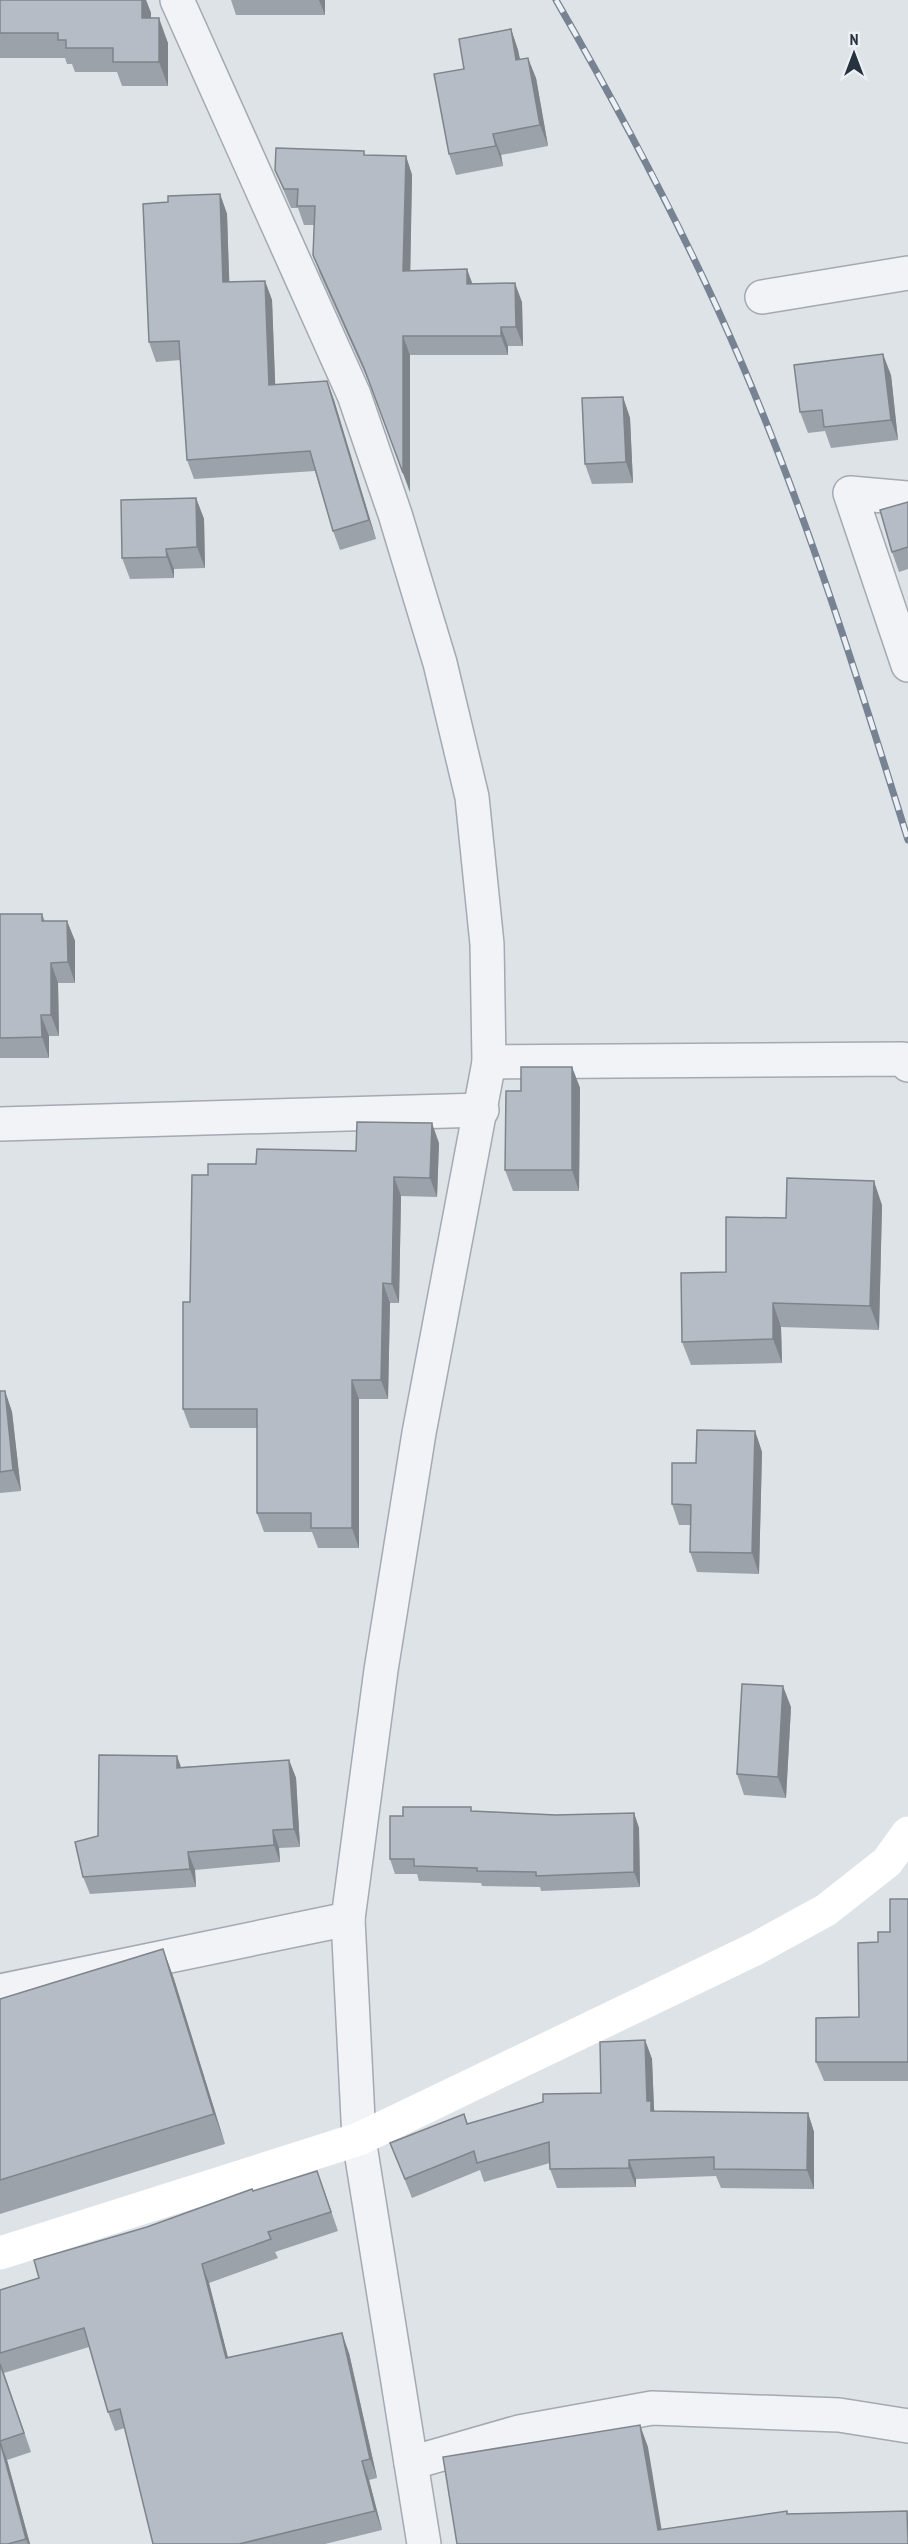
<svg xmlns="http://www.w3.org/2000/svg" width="908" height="2544" viewBox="0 0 908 2544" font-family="'PT Sans Narrow',sans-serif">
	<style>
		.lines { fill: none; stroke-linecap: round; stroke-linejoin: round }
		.street-casing { stroke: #a3aab2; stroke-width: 36 }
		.street { stroke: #f1f3f6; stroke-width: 33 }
		.secondary { stroke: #fff; stroke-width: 33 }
		.rail-casing { stroke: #778392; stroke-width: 7 }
		.rail { stroke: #edf1f6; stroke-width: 4.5; stroke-dasharray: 14; stroke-linecap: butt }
		.wall { fill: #9ca2a9 }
		.shaded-wall { fill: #7f848a }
		.building { fill: #b5bcc5; stroke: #7f848a; stroke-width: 1.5 }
	</style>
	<rect width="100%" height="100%" fill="#dee3e8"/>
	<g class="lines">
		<g class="street-casing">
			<g id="street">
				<path d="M177 0 354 395 395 514 440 663 472 797 487 944 489 1062 419 1433 381 1670 348 1919 359 2139 424 2544"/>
				<path d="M762 297 908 273"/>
				<path d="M908 498 850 493 908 665"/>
				<path d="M489 1062 903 1059 908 1065"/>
				<path d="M0 1124 482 1110"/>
				<path d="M0 1991 348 1919"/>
				<path d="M411 2463 519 2432 652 2408 839 2415 908 2426"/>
			</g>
		</g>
		<use href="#street" class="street"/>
		<path class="secondary" d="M0 2253 359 2139 755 1949 826 1910 887 1862 908 1833"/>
		<g class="rail-casing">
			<path id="rail" d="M556 0C624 118 688 238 742 364 808 518 858 679 908 840"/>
		</g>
		<use href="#rail" class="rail"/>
	</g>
	<g class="wall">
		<path d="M0 0H146L151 13V18L168 43V86H122L117 72H75L72 64H67L65 58H0Z"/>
		<path d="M231 0H325V15H236Z"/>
		<path d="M511 29 518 50 520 59 536 78 548 146 501 155 503 166 456 175 449 154 464 69Z"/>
		<path d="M366 155 406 156 412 175 410 271 472 283 522 302 523 346H508V355H410V492L371 387 320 274 313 255 314 225H304L298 208H291L275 170Z"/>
		<path d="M220 194 227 214 229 282 265 281 272 300 275 385 327 381 334 400 376 539 340 550 333 531 315 471 194 479 187 460 181 360 156 362 149 342 168 202Z"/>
		<path d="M891 375 898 440 831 448 825 431 808 433 800 412Z"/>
		<path d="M623 397 630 418 633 483 592 484 585 464Z"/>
		<path d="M196 498 204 519 205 568 174 569V578L130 579 122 558Z"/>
		<path d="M908 502V569L899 572 892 552Z"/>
		<path d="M0 914H42L45 921H67L75 941V983H58L59 1036H49V1058H0Z"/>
		<path d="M572 1067 580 1088 579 1191H513L505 1170 521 1091Z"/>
		<path d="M439 1143 437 1197 401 1196 399 1303H390L388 1399H359V1548H318L312 1532H264L257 1513V1428H190L183 1409 190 1302 208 1175 256 1164 356 1151Z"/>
		<path d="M882 1205 879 1330 781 1327 782 1363 691 1365 682 1342 726 1272 786 1218Z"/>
		<path d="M0 1391H5L12 1412 21 1491 0 1493Z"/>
		<path d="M755 1431 762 1452 759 1574 697 1572 690 1552V1525H679L672 1504 696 1463Z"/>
		<path d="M791 1707 786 1798 744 1795 737 1774Z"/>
		<path d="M177 1756 181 1767 289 1760 296 1778 300 1847 279 1848 280 1862 195 1870 196 1887 90 1894 83 1877 98 1836Z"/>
		<path d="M473 1811 556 1815 634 1813 639 1828 640 1887 541 1891 540 1887 482 1886 481 1883 419 1881 417 1874H395L390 1859 403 1816Z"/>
		<path d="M908 1899V2081H824L816 2062 859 2017 890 1932Z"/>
		<path d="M163 1949 174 1979 225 2144 0 2214V1999Z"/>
		<path d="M645 2040 652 2059 654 2109V2111L808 2113 814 2132V2189L721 2188 716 2176 636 2179V2187L557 2188 550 2169V2163L484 2182 480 2170 412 2198 390 2143 464 2114 468 2124 601 2093Z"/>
		<path d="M324 2190 338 2231 275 2252 278 2258 209 2283 228 2358 349 2353 377 2478 369 2480 382 2530 325 2544H153L125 2428 115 2431 108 2412 89 2347 4 2373 31 2452 7 2460 30 2544H0V2290L39 2278 147 2227 253 2191Z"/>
	</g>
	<g class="shaded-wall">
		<path d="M142 0H146L151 13V43L142 18Z"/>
		<path d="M319 0H325V15Z"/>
		<path d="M159 18 168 43V86L159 62Z"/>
		<path d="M511 29 518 50 524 81 516 60Z"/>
		<path d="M528 58 536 78 548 146 540 125Z"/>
		<path d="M493 134 501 155 503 166 496 146Z"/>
		<path d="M406 156 412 175 410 290 403 271Z"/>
		<path d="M220 194 227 214 230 301 223 282Z"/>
		<path d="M467 269 474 288 467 284Z"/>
		<path d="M265 281 272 300 276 404 269 385Z"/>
		<path d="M515 283 522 302 523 346 516 327Z"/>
		<path d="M501 327 508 346V355L501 336Z"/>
		<path d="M403 336 410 355V492L403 473Z"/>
		<path d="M883 354 891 375 898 440 891 420Z"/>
		<path d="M327 381 334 400 376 539 369 520Z"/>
		<path d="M623 397 630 418 633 483 626 462Z"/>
		<path d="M196 498 204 519 205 568 197 547Z"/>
		<path d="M166 549 174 569V578L167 557Z"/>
		<path d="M67 921 75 941V983L68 962Z"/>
		<path d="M51 963 58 983 59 1036 51 1015Z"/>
		<path d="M41 1015 49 1036V1058L42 1037Z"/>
		<path d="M572 1067 580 1088 579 1191 572 1170Z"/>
		<path d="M432 1123 439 1143 437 1197 430 1178Z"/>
		<path d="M394 1177 401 1196 399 1303 392 1284Z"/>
		<path d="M874 1181 882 1205 879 1330 870 1306Z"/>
		<path d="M383 1283 390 1303 388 1399 381 1380Z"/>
		<path d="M773 1303 781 1327 782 1363 773 1339Z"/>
		<path d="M352 1380 359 1399V1548L352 1528Z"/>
		<path d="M5 1391 12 1412 21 1491 13 1470Z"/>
		<path d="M755 1431 762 1452 759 1574 752 1553Z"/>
		<path d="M783 1686 791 1707 786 1798 778 1777Z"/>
		<path d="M177 1756 183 1774 177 1768Z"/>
		<path d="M289 1760 296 1778 300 1847 294 1829Z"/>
		<path d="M634 1813 639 1828 640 1887 634 1872Z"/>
		<path d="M273 1830 279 1848 280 1862 274 1845Z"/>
		<path d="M188 1852 195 1870 196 1887 190 1869Z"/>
		<path d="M163 1949 174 1979 225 2144 214 2114Z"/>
		<path d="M645 2040 652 2059 654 2109 658 2120V2130L647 2101Z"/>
		<path d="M808 2113 814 2132V2189L807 2170Z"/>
		<path d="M629 2160 636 2179V2187L629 2168Z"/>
		<path d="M202 2264 209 2283 233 2377 226 2358Z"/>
		<path d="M342 2333 349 2353 377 2478 370 2459Z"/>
		<path d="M640 2425 648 2447 664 2544 658 2530Z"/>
		<path d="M0 2441 7 2460 30 2544H28L26 2539Z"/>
		<path d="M362 2461 369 2480 382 2530 375 2511Z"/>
	</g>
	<g class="building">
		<path d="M0 0H142V18H159V62H113V48H66V40H58V33H0Z"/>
		<path d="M511 29 516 60 528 58 540 125 493 134 496 146 449 154 434 74 464 69 459 39Z"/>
		<path d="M276 148 364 151V155L406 156 403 271 467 269V284L515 283 516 327H501V336H403V473L364 368 313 255 315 206H297L298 189H284L275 170Z"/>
		<path d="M220 194 223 282 265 281 269 385 327 381 369 520 333 531 310 451 187 460 179 341 149 342 143 204 168 202V196Z"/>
		<path d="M883 354 891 420 824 427 822 410 800 412 794 365Z"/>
		<path d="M623 397 626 462 585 464 582 398Z"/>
		<path d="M196 498 197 547 166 549 167 557 122 558 121 500Z"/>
		<path d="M908 502V547L892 552 880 510Z"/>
		<path d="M0 914H42V921H67L68 962 51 963V1015H41L42 1037 0 1038Z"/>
		<path d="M521 1067H572V1170H505L506 1091H521Z"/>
		<path d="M357 1122 432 1123 430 1178 394 1177 392 1284 383 1283 381 1380H352V1528H311V1513H257V1409H183V1302H190L192 1175H208V1164H256L257 1149 356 1151Z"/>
		<path d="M787 1178 874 1181 870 1306 773 1303V1339L682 1342 681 1273 726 1272V1217L786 1218Z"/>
		<path d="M0 1391H5L13 1470 0 1472Z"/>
		<path d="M697 1430 755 1431 752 1553 690 1552 691 1505 672 1504V1463H696Z"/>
		<path d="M742 1684 783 1686 778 1777 737 1774Z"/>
		<path d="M99 1755 177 1756V1768L289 1760 294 1829 273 1830 274 1845 188 1852 190 1869 83 1877 75 1842 98 1836Z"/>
		<path d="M403 1807H471V1811L556 1815 634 1813V1872L536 1876V1872L477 1871V1868L414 1866V1859H390V1816H403Z"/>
		<path d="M890 1899H908V2062H816V2018L859 2017 858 1943 878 1942V1932H890Z"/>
		<path d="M163 1949 214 2114 0 2180V1999Z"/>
		<path d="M645 2040 647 2101H651V2111L808 2113 807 2170 714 2169V2157L629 2160V2168L550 2169 549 2142 477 2163 474 2151 405 2179 390 2143 464 2114 467 2124 543 2102V2094L601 2093 600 2042Z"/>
		<path d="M317 2171 331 2212 268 2232 271 2239 202 2264 226 2358 342 2333 370 2459 362 2461 375 2511 239 2544H153L120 2409 108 2412 84 2328 0 2353V2290L39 2278 34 2260 147 2227 252 2189 253 2191Z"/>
		<path d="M0 2364 24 2433 0 2441Z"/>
		<path d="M640 2425 658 2530 787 2511V2514L907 2511 908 2544H457L443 2457Z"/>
		<path d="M0 2441 26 2539 8 2544H0Z"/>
	</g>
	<g transform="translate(854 54)" stroke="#edf1f6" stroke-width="4.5" paint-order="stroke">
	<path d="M0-4.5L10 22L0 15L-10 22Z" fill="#27323f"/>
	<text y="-9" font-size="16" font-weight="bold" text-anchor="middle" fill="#27323f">N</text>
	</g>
</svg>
